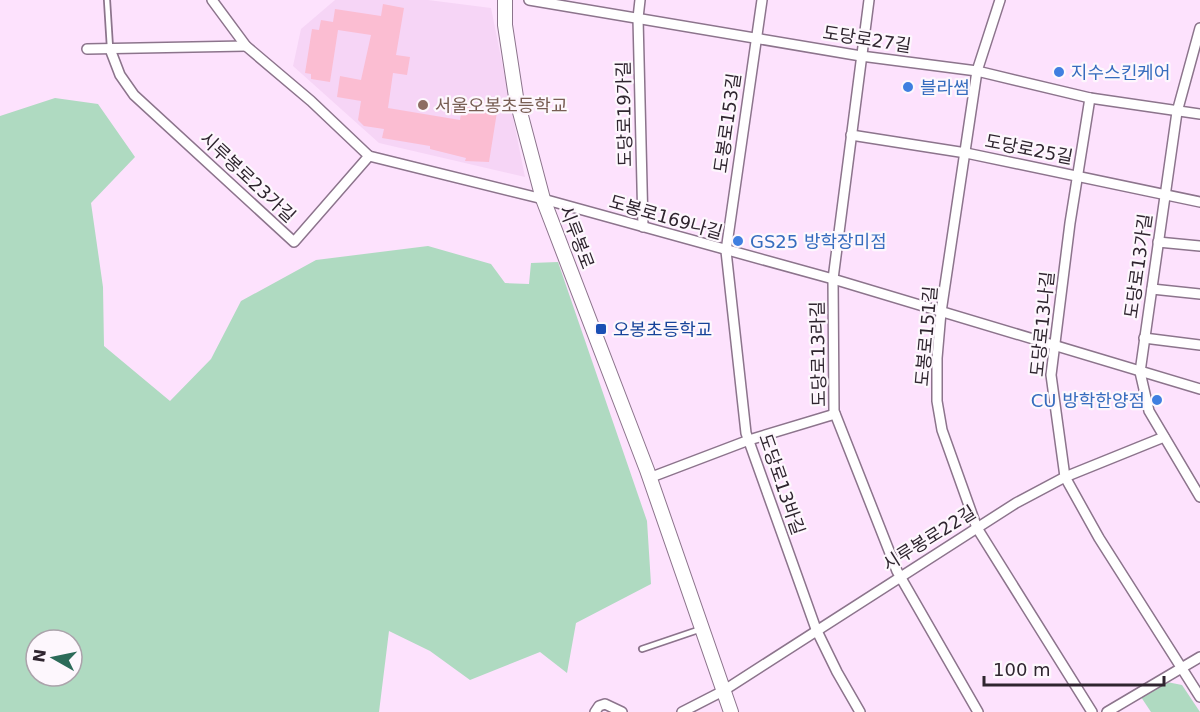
<svg xmlns="http://www.w3.org/2000/svg" width="1200" height="712" viewBox="0 0 1200 712" font-family="'DejaVu Sans','Noto Sans KR',sans-serif">
	<style>
		.built { fill: #f6d5f6 }
		.green { fill: #afdac1; fill-rule: evenodd }
		.building { fill: #fbbdd2 }
		.lines { fill: none; stroke-linecap: round; stroke-linejoin: round }
		.lane-casing { stroke: #8c748c; stroke-width: 8 }
		.street-casing { stroke: #8c748c; stroke-width: 12 }
		.secondary-casing { stroke: #8c748c; stroke-width: 16 }
		.lane { stroke: #fff; stroke-width: 4.5 }
		.street { stroke: #fff; stroke-width: 9 }
		.secondary { stroke: #fff; stroke-width: 14 }
		.shop-dot { fill: #3f7fe0; stroke: #fdf7fd; stroke-width: 2 }
		.education-dot { fill: #8d6e63; stroke: #fdf7fd; stroke-width: 2 }
		.transit-dot { fill: #1a4fb4; stroke: #fdf7fd; stroke-width: 2 }
		.labels { text-anchor: middle; dominant-baseline: central; stroke-width: 4.5; stroke-linejoin: round; paint-order: stroke }
		.street-label { font-size: 18px; fill: #2f252f; stroke: #fdf7fd }
		.shop-label { font-size: 18px; fill: #366cbe; stroke: #fdf7fd; text-anchor: start }
		.education-label { font-size: 18px; fill: #785e54; stroke: #fdf7fd; text-anchor: start }
		.transit-label { font-size: 18px; fill: #164399; stroke: #fdf7fd; text-anchor: start }
	</style>
	<rect width="100%" height="100%" fill="#fde2fd"/>
	<path class="built" d="M335 0H428L491 8 525 177 379 143 293 66 301 29Z"/>
	<g class="green">
		<path d="M55 98 98 104 135 157 91 203 103 287 104 346 170 401 211 359 241 301 316 260 428 246 491 264 505 283 529 284 531 263 558 262 647 521 651 584 576 623 567 673 540 652 470 680 430 651 389 631 379 712H0V116ZM36 640H72V676H36Z"/>
		<path d="M1167 682 1182 685 1200 712H1151L1141 697Z"/>
	</g>
	<path class="building" d="M383 4 404 8 396 55 410 57 407 75 393 73 388 108 460 120 462 106 497 112 489 162 465 161 466 158 430 149V146L382 138 384 129 364 126 358 120 361 101 337 97 340 76 361 80 371 35 338 30 330 82 311 79V74L305 73 312 29 319 30 321 20 333 22 335 9 381 16Z"/>
	<g class="lines">
		<g class="lane-casing">
			<g id="lane">
				<path d="M107 0 110 48"/>
				<path d="M642 649 701 629"/>
			</g>
		</g>
		<g class="street-casing">
			<g id="street">
				<path d="M212 0 246 46 311 101 369 156 543 199 833 279 1200 389"/>
				<path d="M529 0 861 56 977 71 1090 98 1200 114"/>
				<path d="M640 0 638 18 643 227"/>
				<path d="M762 0 726 251 746 433 816 629 837 672 860 712"/>
				<path d="M869 0 833 279 834 411 897 571 978 712"/>
				<path d="M1000 0 977 71 941 312 937 358V401L942 430 977 528 1092 712"/>
				<path d="M1200 28 1177 112 1140 372 1149 411 1200 497"/>
				<path d="M87 49 246 46"/>
				<path d="M110 49 120 75 134 95 294 242 369 156"/>
				<path d="M1090 98 1070 223 1051 375 1065 477 1099 538 1200 697"/>
				<path d="M851 135 966 153 1200 202"/>
				<path d="M1158 242 1200 246"/>
				<path d="M1152 289 1200 294"/>
				<path d="M1144 338 1200 345"/>
				<path d="M649 478 749 440 835 414"/>
				<path d="M595 712 599 706 605 704 622 712"/>
				<path d="M682 712 723 691 1016 503 1065 477 1164 437"/>
				<path d="M1107 712 1200 657"/>
			</g>
		</g>
		<g class="secondary-casing">
			<path id="secondary" d="M505 0V25L516 97 543 199 647 470 731 712"/>
		</g>
		<use href="#lane" class="lane"/>
		<use href="#street" class="street"/>
		<use href="#secondary" class="secondary"/>
	</g>
	<g class="shop-dot">
		<circle cx="1059" cy="72" r="6"/>
		<circle cx="908" cy="87" r="6"/>
		<circle cx="738" cy="241" r="6"/>
		<circle cx="1157" cy="400" r="6"/>
	</g>
	<circle class="education-dot" cx="423" cy="105" r="6"/>
	<rect class="transit-dot" x="595" y="323" width="12" height="12" rx="3"/>
	<g class="labels">
		<g class="street-label">
			<text transform="translate(867 39) rotate(9)">도당로27길</text>
			<text transform="translate(624 114) rotate(-91)">도당로19가길</text>
			<text transform="translate(727 123) rotate(-82)">도봉로153길</text>
			<text transform="translate(1029 149) rotate(11)">도당로25길</text>
			<text transform="translate(248 177) rotate(43)">시루봉로23가길</text>
			<text transform="translate(666 217) rotate(16)">도봉로169나길</text>
			<text transform="translate(577 237) rotate(69)">시루봉로</text>
			<text transform="translate(1138 266) rotate(-82)">도당로13가길</text>
			<text transform="translate(1042 324) rotate(-84)">도당로13나길</text>
			<text transform="translate(926 336) rotate(-85)">도봉로151길</text>
			<text transform="translate(818 354) rotate(-91)">도당로13라길</text>
			<text transform="translate(782 484) rotate(71)">도당로13바길</text>
			<text transform="translate(929 538) rotate(-32)">시루봉로22길</text>
		</g>
		<g class="shop-label">
			<text x="1071" y="72">지수스킨케어</text>
			<text x="920" y="87">블라썸</text>
			<text x="750" y="241">GS25 방학장미점</text>
			<text x="1145" y="400" text-anchor="end">CU 방학한양점</text>
		</g>
		<g class="education-label">
			<text x="435" y="105">서울오봉초등학교</text>
		</g>
		<g class="transit-label">
			<text x="613" y="329">오봉초등학교</text>
		</g>
	</g>
	<g transform="translate(54 658) rotate(279)"><circle r="28" fill="#fdf7fd" stroke="#aba3ab" stroke-width="1.5"/>
	<path d="M0-4.5L10 22L0 15L-10 22Z" fill="#2c6b59"/>
	<text y="-9" font-size="16" font-weight="bold" text-anchor="middle" fill="#2f252f">N</text>
	</g>
	<path d="M984 676v9h180v-9" fill="none" stroke="#2f252f" stroke-width="3"/>
	<text x="993" y="676" font-size="18" fill="#2f252f" stroke="#fdf7fd" stroke-width="4.5" paint-order="stroke">100 m</text>
</svg>
